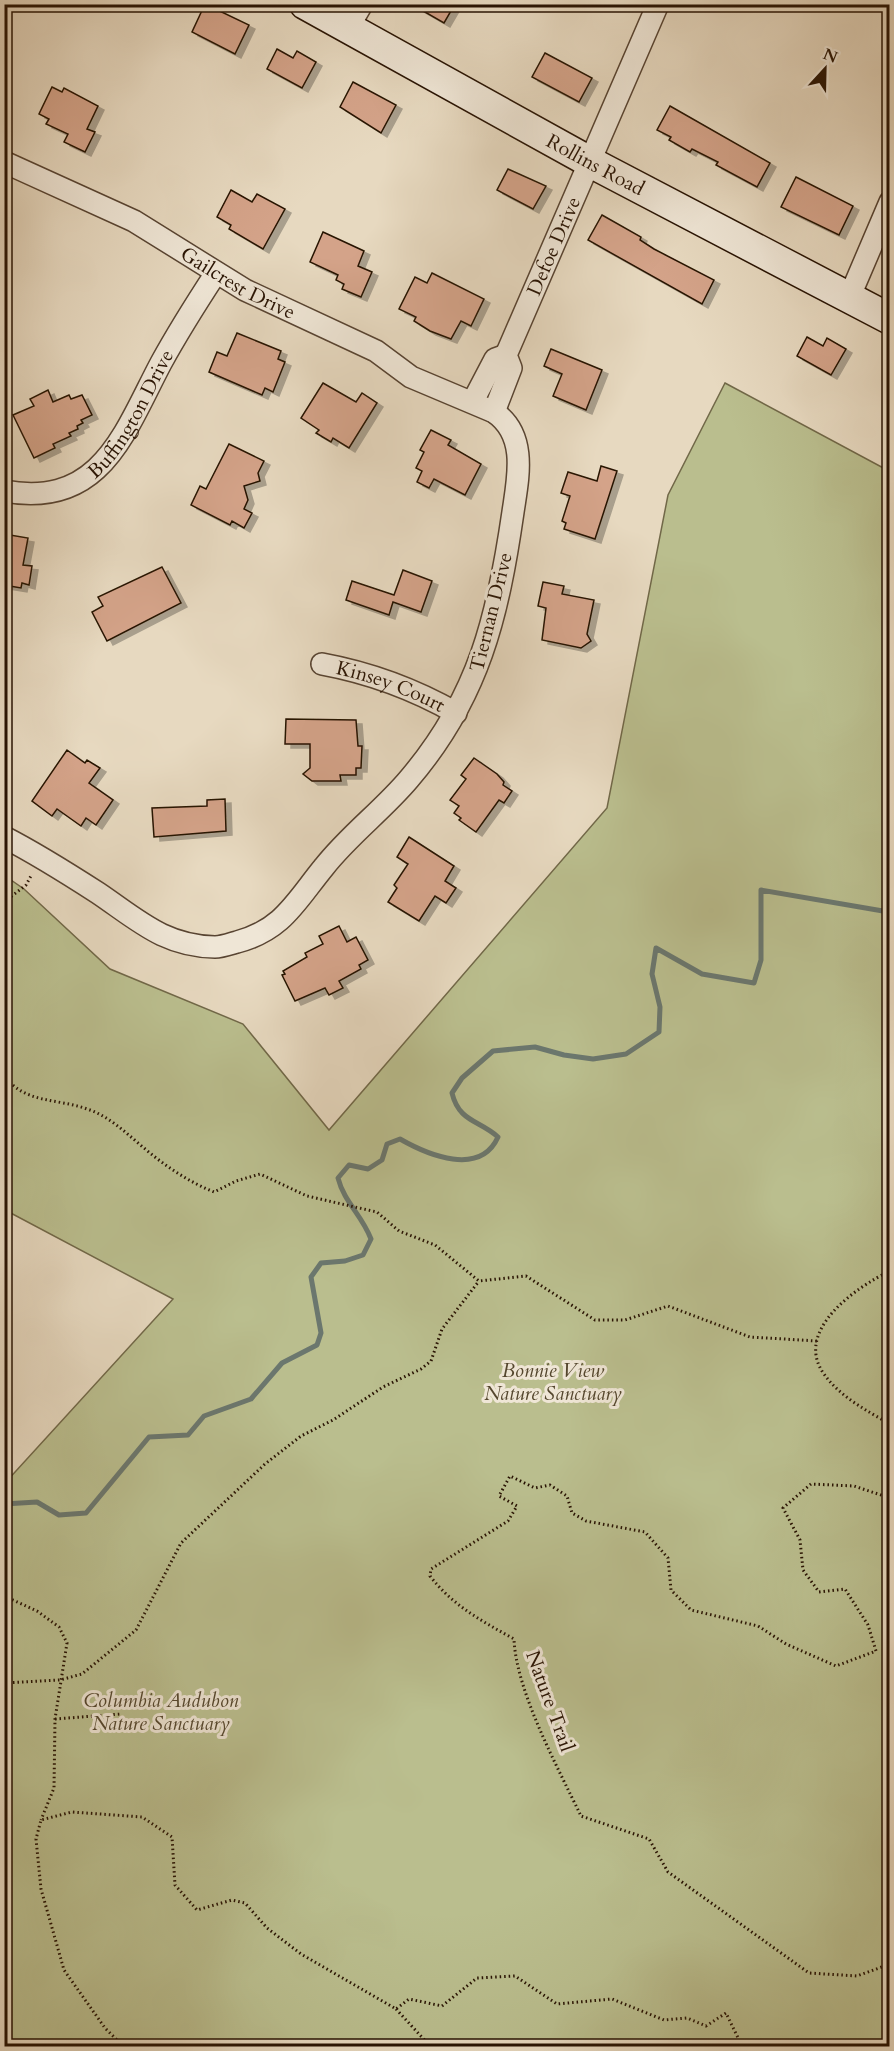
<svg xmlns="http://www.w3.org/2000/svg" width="894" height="2051" viewBox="0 0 894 2051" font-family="Cardo,serif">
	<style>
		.green { fill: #babe8e; stroke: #716848; stroke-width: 1.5 }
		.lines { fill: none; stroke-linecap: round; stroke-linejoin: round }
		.stream { stroke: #6b776e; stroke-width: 5 }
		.building { fill: #d4a389; stroke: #281303; stroke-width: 1.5; filter: url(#shadow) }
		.street-casing { stroke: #584432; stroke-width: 24 }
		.secondary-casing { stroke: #281303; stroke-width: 33 }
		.path { stroke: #281303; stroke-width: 3; stroke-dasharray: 1.5 3; stroke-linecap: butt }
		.street { stroke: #efe6d6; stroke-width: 21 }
		.secondary { stroke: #efe6d6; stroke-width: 30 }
		.labels { text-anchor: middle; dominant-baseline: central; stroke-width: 6; stroke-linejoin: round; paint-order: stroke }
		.street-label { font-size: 20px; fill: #281303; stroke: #efe6d6 }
		.park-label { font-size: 20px; font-style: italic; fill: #54462d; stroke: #efe6d6 }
	</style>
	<defs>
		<filter id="shadow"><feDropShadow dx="6" dy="4" stdDeviation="0" flood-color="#0004"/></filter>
	</defs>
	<rect width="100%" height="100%" fill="#e7d9c0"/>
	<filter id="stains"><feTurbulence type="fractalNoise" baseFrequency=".00333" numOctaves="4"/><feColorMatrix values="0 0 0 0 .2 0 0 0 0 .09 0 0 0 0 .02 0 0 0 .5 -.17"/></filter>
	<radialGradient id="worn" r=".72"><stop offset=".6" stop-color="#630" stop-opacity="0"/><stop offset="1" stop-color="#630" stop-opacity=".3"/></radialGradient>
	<path class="green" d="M725 383 889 471V2046H5V1483L173 1299 5 1210V876L24 889 110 969 243 1024 329 1130 607 808 668 495Z"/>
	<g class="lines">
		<path class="stream" d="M4 1504 37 1502 59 1515 86 1513 149 1437 188 1435 204 1416 251 1399 282 1363 317 1345 321 1333 311 1277 321 1263 345 1261 363 1255 371 1239C362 1215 344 1202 338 1178L349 1165 368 1169 382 1160 387 1144 400 1139C428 1155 480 1177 498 1137 479 1120 459 1122 452 1093L462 1078 493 1051 535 1047 564 1055 593 1059 626 1054 659 1032 660 1007 652 974 656 948 702 974 754 983 761 960V890L883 911 890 903"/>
	</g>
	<g class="building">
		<path d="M205 4 249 25 235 54 192 32Z"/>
		<path d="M411 4H455L444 23Z"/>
		<path d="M277 49 293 58 297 51 316 62 302 88 267 69Z"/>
		<path d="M545 53 592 78 579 102 532 77Z"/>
		<path d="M353 82 396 105 381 133 340 107Z"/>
		<path d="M52 87 62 92 64 88 98 106 87 129 95 132 85 152 64 142 68 134 46 124 49 119 39 114Z"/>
		<path d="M670 106 770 163 757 187 716 165 718 162 692 149 690 152 669 140 671 137 657 130Z"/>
		<path d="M508 169 546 186 533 209 497 190Z"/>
		<path d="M796 177 853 206 839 235 781 207Z"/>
		<path d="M231 190 252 202 257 194 285 209 263 249 229 229 231 225 217 217Z"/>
		<path d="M602 215 641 237 640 240 654 249 714 280 702 304 588 240Z"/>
		<path d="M323 232 364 251 358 266 372 272 361 297 342 289 344 284 336 280 338 275 310 262Z"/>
		<path d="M432 273 484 299 471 326 461 321 451 339 430 331 414 321 416 317 399 309 415 277 427 283Z"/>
		<path d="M237 333 281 351 278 359 285 362 273 392 265 388 262 395 209 372 217 352 227 356Z"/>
		<path d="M807 337 823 346 827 338 846 349 831 375 797 356Z"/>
		<path d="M551 349 602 370 586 410 553 396 562 374 544 366Z"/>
		<path d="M323 383 356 402 362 393 377 403 349 448 333 438 331 442 316 433 319 430 301 418Z"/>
		<path d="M48 390 53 402 69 395 71 399 82 395 92 415 81 420 83 423 77 426 78 429 69 433 71 436 53 444 55 448 34 458 13 415 34 406 30 399Z"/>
		<path d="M431 430 451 440 448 445 481 464 465 495 434 479 429 488 417 482 422 471 416 468 424 452 420 450Z"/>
		<path d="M229 444 264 461 258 473 260 481 244 486 248 500 244 509 252 513 244 528 232 521 230 525 191 505 200 486 206 489Z"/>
		<path d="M601 466 617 471 595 539 564 529 566 523 562 521 570 496 561 493 568 472 597 481Z"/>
		<path d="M4 534 28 538 23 565 32 566 29 585 22 583 21 588 4 585Z"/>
		<path d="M162 567 181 603 107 641 92 612 103 606 98 597Z"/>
		<path d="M403 570 432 581 421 612 393 602 389 615 346 600 352 581 394 595Z"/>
		<path d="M543 582 564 586 562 594 594 600 587 634 591 641 581 648 542 640 546 608 538 606Z"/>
		<path d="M286 719 356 720 358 746H362L361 768H356V775H340L341 781H312L303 774 310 768V744H285Z"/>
		<path d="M67 750 85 763 87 760 100 768 89 783 113 800 96 825 86 818 81 826 57 809 52 816 32 801Z"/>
		<path d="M474 758 497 774 504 782 503 785 512 791 504 803 499 800 476 832 459 820 461 818 454 813 459 806 450 800 466 779 461 775Z"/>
		<path d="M225 799 226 831 154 837 152 808 207 806V800Z"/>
		<path d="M409 837 454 866 445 881 456 888 446 903 435 896 419 921 388 902 397 888 394 885 408 864 397 857Z"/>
		<path d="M339 926 347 942 356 937 368 960 359 965 361 969 339 981 343 988 329 995 325 988 295 1001 282 975 285 974 283 971 307 957 305 953 323 944 319 936Z"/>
	</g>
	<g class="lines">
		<g class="street-casing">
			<g id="street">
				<path d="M348 28 362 4"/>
				<path id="s1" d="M4 162 134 221 245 290 376 351 411 377 494 412C528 435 518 478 513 512 498 616 479 697 409 779 383 810 349 835 324 867 296 901 283 930 237 942 230 944 222 947 215 947 164 946 138 920 98 893 67 873 37 854 4 837"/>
				<path d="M849 298 890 202"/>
				<path d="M473 401 495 359 506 355"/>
				<path id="s2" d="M494 412 511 368 506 355 658 4"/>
				<path id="s3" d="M4 491C101 509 124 433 161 363 178 332 197 302 216 273"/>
				<path id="s4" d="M322 664C371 673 412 688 456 713"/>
			</g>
		</g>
		<g class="secondary-casing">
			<g id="secondary">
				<path id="s5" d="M305 4 590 162 890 319"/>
			</g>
		</g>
		<g class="path">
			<path d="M4 902 26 885 32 874"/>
			<path d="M4 1075C24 1104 57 1098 87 1109 109 1116 126 1133 144 1148 165 1166 189 1182 214 1192L236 1181 260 1174 307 1196 377 1212 399 1231 435 1245 479 1281 526 1276 595 1320H625L668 1306 750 1337 817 1341"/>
			<path d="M890 1271C856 1287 793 1331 824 1374 839 1396 867 1411 890 1424"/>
			<path d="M890 1498 854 1486 811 1484 783 1508 800 1540 803 1570 819 1592 845 1589 868 1625 876 1651 836 1666 786 1644 758 1626 691 1610 671 1590 668 1558 645 1532 586 1521 572 1513 567 1496 550 1485 535 1488 510 1476 499 1496 517 1506 508 1521 431 1569 430 1576C453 1606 482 1621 514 1639 516 1691 558 1768 581 1816L649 1839 668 1872 809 1973 857 1976 890 1964"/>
			<path d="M4 1596 37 1611 59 1627 67 1643 55 1719 54 1788 41 1820"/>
			<path d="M4 1683 60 1680 82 1674 136 1630 181 1543 265 1464 301 1436 333 1420 383 1387 421 1369 431 1361 442 1329 479 1281"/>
			<path d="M55 1719 121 1714"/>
			<path d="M396 2009 430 2046"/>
			<path d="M123 2046 105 2028 64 1970 41 1889 36 1839 41 1820 72 1812 142 1817 172 1837 175 1885 197 1910 232 1900 245 1903 267 1928 301 1954 396 2009 409 1999 442 2006 477 1978 515 1976 557 2004 612 1999 664 2020 687 2018 706 2026 726 2013 742 2046"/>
			<path d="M874 2046 890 2040"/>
		</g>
		<use href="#street" class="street"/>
		<use href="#secondary" class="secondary"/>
	</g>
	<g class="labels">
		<g class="street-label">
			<text stroke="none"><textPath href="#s5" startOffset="332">Rollins Road</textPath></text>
			<text stroke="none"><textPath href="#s2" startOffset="180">Defoe Drive</textPath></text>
			<text stroke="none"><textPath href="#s1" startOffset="264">Gailcrest Drive</textPath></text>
			<text stroke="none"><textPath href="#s3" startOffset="164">Buffington Drive</textPath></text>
			<text transform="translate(491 612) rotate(-76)">Tiernan Drive</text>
			<text stroke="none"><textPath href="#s4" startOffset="72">Kinsey Court</textPath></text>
			<text transform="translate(550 1701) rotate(70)">Nature Trail</text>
		</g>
		<g class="park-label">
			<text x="553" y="1370">Bonnie View<tspan x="553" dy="23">Nature Sanctuary</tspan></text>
			<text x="161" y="1700">Columbia Audubon<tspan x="161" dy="23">Nature Sanctuary</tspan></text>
		</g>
	</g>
	<rect width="894" height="2051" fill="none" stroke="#e7d9c0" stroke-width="24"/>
	<rect x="6" y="6" width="882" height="2039" fill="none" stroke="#281303" stroke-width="3"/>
	<rect x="12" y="12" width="870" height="2027" fill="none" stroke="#281303" stroke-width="1.5"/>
	<g transform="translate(825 69) rotate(22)" stroke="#efe6d6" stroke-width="4.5" paint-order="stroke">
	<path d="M0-4.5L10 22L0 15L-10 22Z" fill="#281303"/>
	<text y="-9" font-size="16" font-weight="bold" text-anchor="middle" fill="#281303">N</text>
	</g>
	<rect width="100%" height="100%" filter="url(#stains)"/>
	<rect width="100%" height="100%" fill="url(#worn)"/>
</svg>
